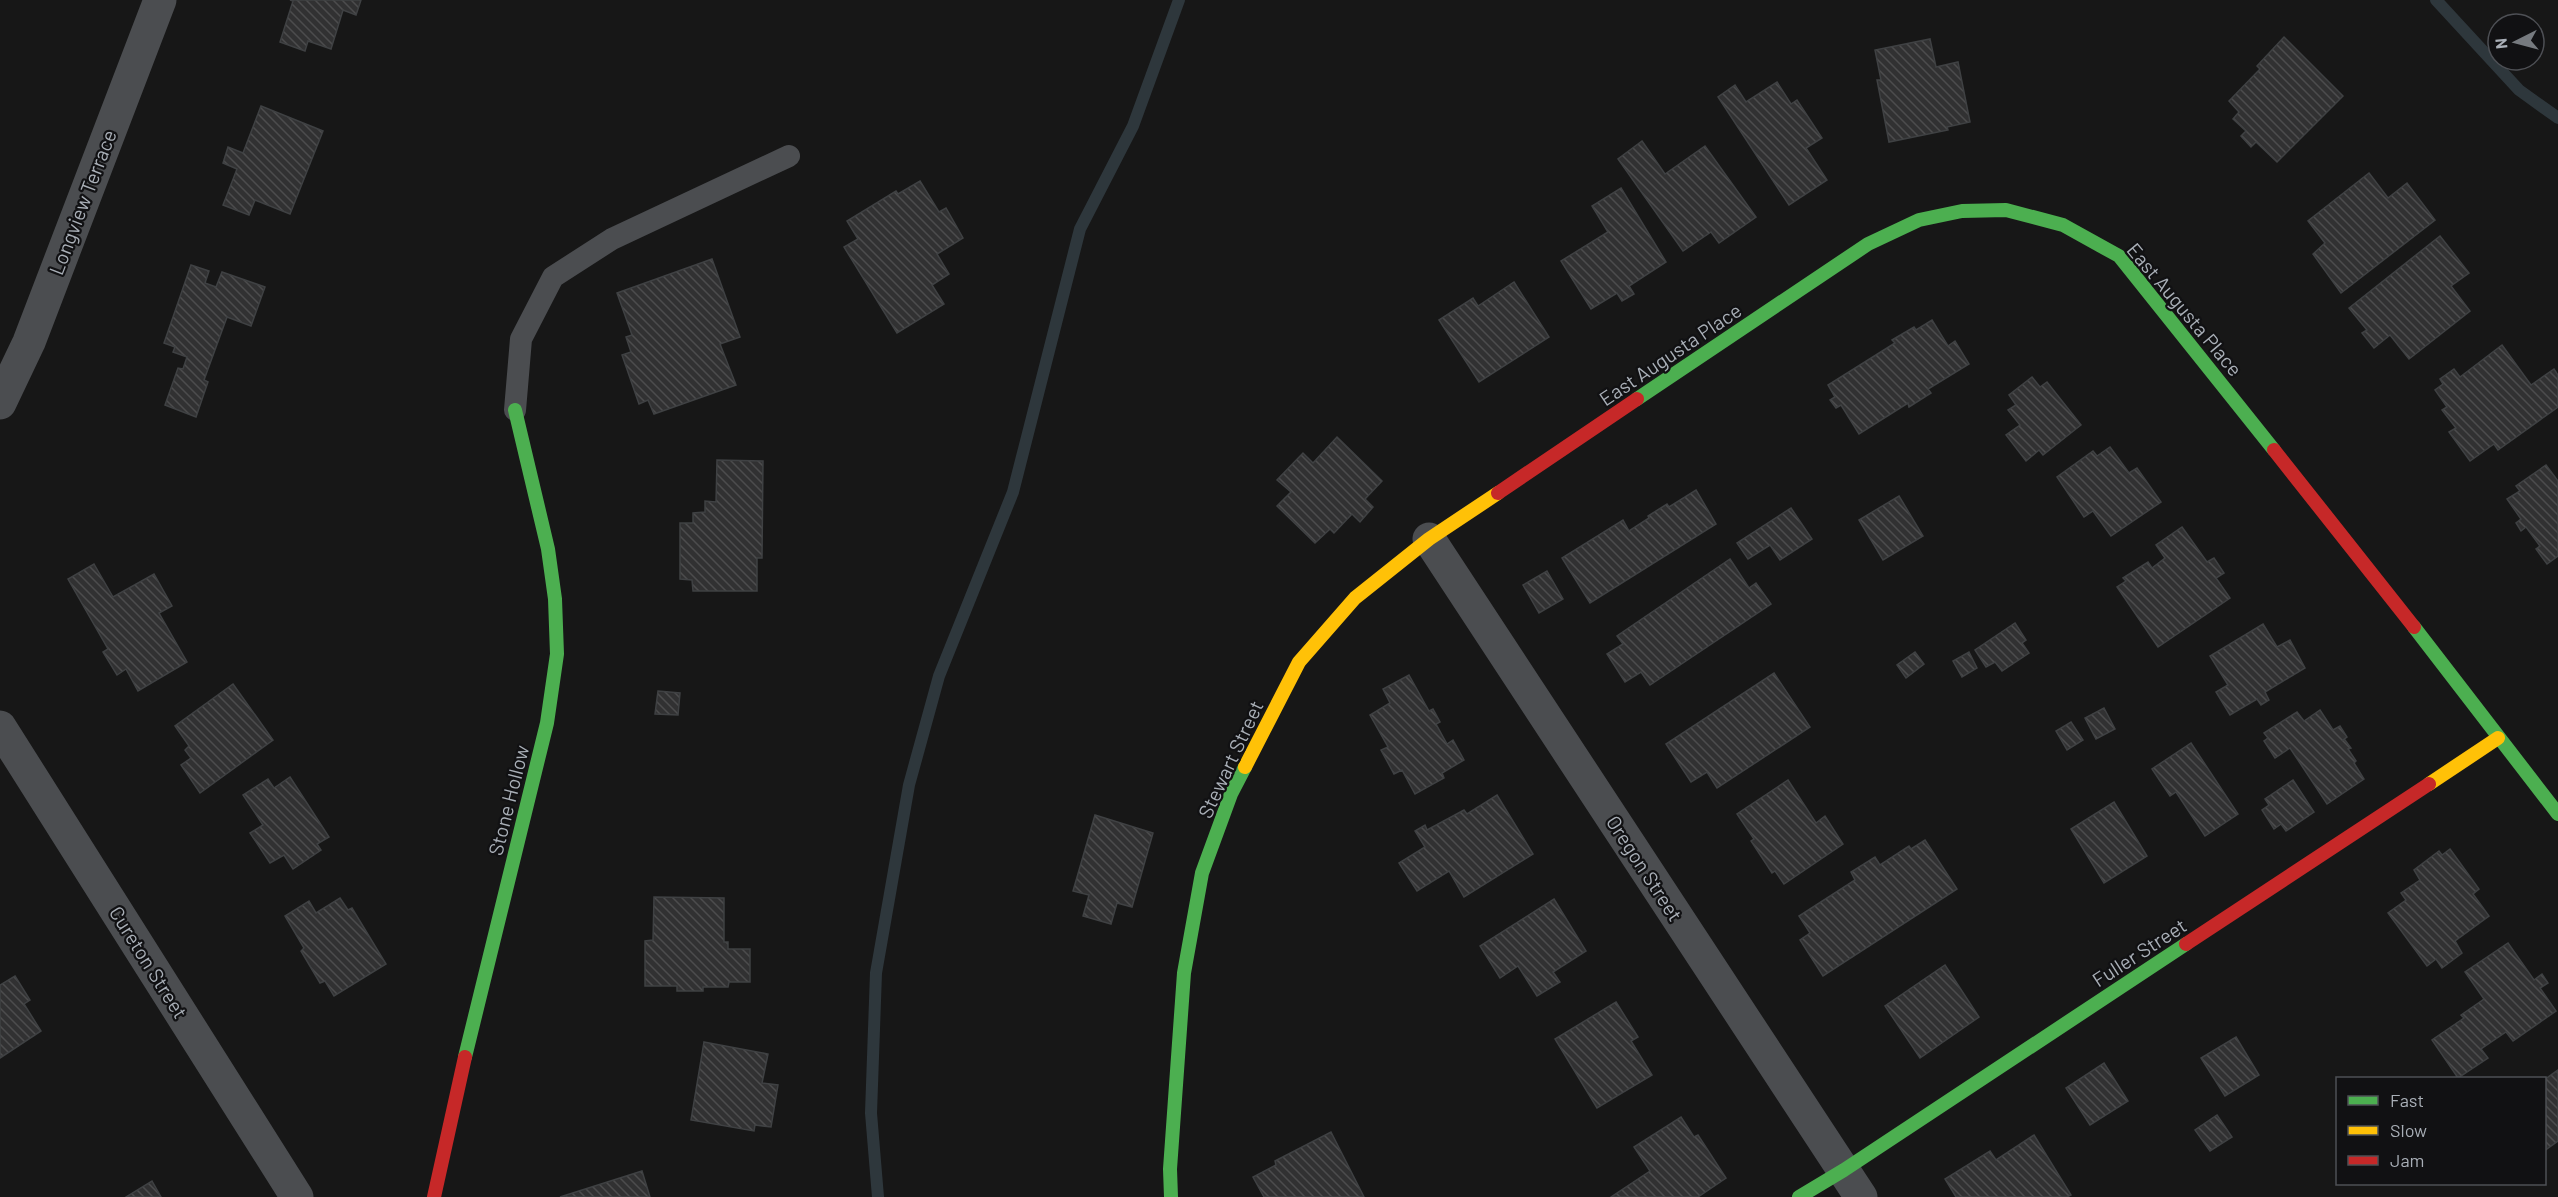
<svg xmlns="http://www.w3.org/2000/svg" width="2558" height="1197" viewBox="0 0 2558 1197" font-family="Barlow,sans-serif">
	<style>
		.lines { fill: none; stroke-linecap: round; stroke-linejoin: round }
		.stream { stroke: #2e373c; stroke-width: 12 }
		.building { fill: url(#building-back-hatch); stroke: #3f4143; stroke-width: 1.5 }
		.lane { stroke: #4b4d50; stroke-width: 22 }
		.street { stroke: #4b4d50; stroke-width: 33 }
		.fast { stroke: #4caf50; stroke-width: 14 }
		.slow { stroke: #ffc107; stroke-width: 14 }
		.jam { stroke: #c62828; stroke-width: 14 }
		.labels { text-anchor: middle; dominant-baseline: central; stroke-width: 4.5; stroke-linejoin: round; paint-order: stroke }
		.street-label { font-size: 20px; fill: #a9afb7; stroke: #111113 }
	</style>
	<defs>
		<pattern id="building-back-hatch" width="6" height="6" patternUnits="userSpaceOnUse" patternTransform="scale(1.5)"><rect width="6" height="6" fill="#313132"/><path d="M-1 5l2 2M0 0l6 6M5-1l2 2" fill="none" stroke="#4c4c4d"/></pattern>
	</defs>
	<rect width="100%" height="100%" fill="#171717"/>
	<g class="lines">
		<g class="stream">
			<path d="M2436 0 2519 90 2558 118"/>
			<path d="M878 1197 871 1113 876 973 909 785 939 676 1013 492 1080 229 1133 126 1179 0"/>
		</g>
	</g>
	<g class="building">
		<path d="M290 0H361L356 15 343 10 331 49 308 41 305 51 280 42 293 1Z"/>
		<path d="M2284 37 2343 96 2277 162 2256 142 2251 147 2241 136 2246 131 2233 119 2239 112 2229 101 2260 69 2257 66Z"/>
		<path d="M1930 39 1936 67 1958 62 1970 122 1947 127 1948 130 1889 142 1877 80H1881L1875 50Z"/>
		<path d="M1777 82 1791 104 1797 100 1822 138 1806 148 1827 180 1789 205 1718 97 1735 85 1746 102Z"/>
		<path d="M261 106 323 131 290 214 255 200 249 215 223 205 237 169 223 163 228 147 243 153Z"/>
		<path d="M1642 141 1665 174 1705 146 1756 217 1719 243 1711 232 1683 251 1618 159Z"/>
		<path d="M2369 173 2388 198 2407 183 2435 220 2341 293 2313 254 2325 243 2308 221Z"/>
		<path d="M920 181 939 212 946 208 963 238 937 254 949 274 932 285 944 304 897 333 844 247 858 239 847 221 896 191 898 194Z"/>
		<path d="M1621 188 1666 262 1629 286 1634 294 1622 301 1617 293 1591 309 1561 261 1608 232 1592 206Z"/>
		<path d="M2440 236 2469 273 2451 286 2470 311 2409 359 2390 335 2374 348 2362 333 2367 330 2349 308Z"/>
		<path d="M712 259 740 337 720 344 736 385 654 414 648 400 639 404 622 355 631 352 626 337 632 335 617 293Z"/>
		<path d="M191 265 209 271 205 283 216 287 222 272 265 287 251 326 227 317 204 380 208 382 196 417 165 405 178 368 183 369 187 357 173 352 175 347 164 343Z"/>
		<path d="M1514 282 1549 337 1479 382 1439 320 1473 298 1478 306Z"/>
		<path d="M1932 320 1948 346 1955 341 1969 364 1928 389 1931 393 1909 407 1908 403 1859 434 1841 405 1836 408 1830 400 1835 397 1828 385 1895 343 1892 340 1914 327 1916 330Z"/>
		<path d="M2502 345 2531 385 2554 369 2558 375V407L2498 450 2494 444 2470 461 2449 432 2456 428 2442 410 2447 407 2435 390 2443 384 2440 379 2454 369 2460 377Z"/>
		<path d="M2032 377 2040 387 2047 382 2081 425 2043 455 2039 450 2026 461 2006 435 2020 425 2008 410 2016 405 2009 395Z"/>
		<path d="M1337 437 1382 481 1365 499 1373 507 1360 522 1352 514 1334 533 1330 529 1315 543 1277 506 1291 492 1277 480 1303 453 1313 463Z"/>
		<path d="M2110 447 2129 473 2137 468 2161 502 2111 536 2093 511 2084 517 2057 477 2093 451 2097 456Z"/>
		<path d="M717 460 763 461 762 558H757V591H693L692 580 680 579V523H693V513L705 512V501L716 502Z"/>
		<path d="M2546 465 2558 481V556L2547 564 2536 549 2540 546 2526 527 2521 531 2516 523 2521 519 2507 499 2520 491 2516 486Z"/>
		<path d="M1696 490 1716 524 1590 603 1562 558 1623 520 1629 531 1649 518 1648 516 1667 504 1669 507Z"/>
		<path d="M1899 496 1923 536 1883 560 1859 520Z"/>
		<path d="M1791 508 1812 539 1780 560 1770 545 1748 559 1737 543Z"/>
		<path d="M2182 527 2207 562 2214 558 2224 573 2216 578 2230 598 2158 647 2117 587 2126 581 2123 578 2148 562 2152 568 2165 558 2156 545Z"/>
		<path d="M1730 559 1749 588 1756 583 1771 604 1650 685 1641 672 1625 682 1607 654 1623 644 1617 636Z"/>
		<path d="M94 564 113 597 154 574 172 606 159 613 187 662 138 691 126 669 117 675 103 652 108 649 68 579Z"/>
		<path d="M1547 571 1563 599 1539 613 1523 585Z"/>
		<path d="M2015 623 2026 640 2022 643 2029 653 2002 671 1995 662 1986 667 1975 650Z"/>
		<path d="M2263 624 2277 647 2290 640 2305 668 2265 692 2269 700 2261 705 2257 699 2230 715 2216 692 2228 685 2210 656Z"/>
		<path d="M1915 652 1924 664 1906 678 1897 665Z"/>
		<path d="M1969 652 1977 668 1962 677 1953 661Z"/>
		<path d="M1774 673 1810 727 1717 788 1707 772 1691 782 1666 744Z"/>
		<path d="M1409 675 1429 711 1433 709 1440 722 1436 724 1447 744 1453 740 1464 760 1442 773 1444 778 1415 794 1402 770 1394 774 1381 750 1388 747 1370 715 1390 703 1383 689Z"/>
		<path d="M233 684 273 740 200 793 181 765 191 758 185 750 189 746 175 726Z"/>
		<path d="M658 691 680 693 678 715 655 714Z"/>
		<path d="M2104 708 2115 729 2096 739 2085 718Z"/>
		<path d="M2320 710 2333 730 2340 726 2347 737 2343 740H2345L2351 748 2348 749 2356 761 2354 763 2364 779 2327 804 2290 748 2275 758 2264 741 2268 738 2264 733 2297 712 2304 721Z"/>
		<path d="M2071 722 2083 740 2067 750 2056 731Z"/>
		<path d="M2191 743 2238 814 2205 836 2176 792 2170 796 2152 769Z"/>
		<path d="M290 777 329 837 317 844 321 850 293 869 284 855 270 863 250 833 263 825 243 795 268 779 274 788Z"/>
		<path d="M1788 780 1816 823 1825 816 1843 844 1784 884 1775 871 1772 873 1751 841 1754 839 1737 814Z"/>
		<path d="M2293 780 2314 812 2286 831 2281 824 2274 829 2262 810 2269 805 2265 799Z"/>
		<path d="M1497 795 1533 854 1464 897 1449 871 1417 891 1399 863 1425 847 1415 831 1425 825 1427 830 1464 810 1467 814Z"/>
		<path d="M2114 802 2147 856 2104 883 2071 829Z"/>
		<path d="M1095 815 1153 833 1132 907 1117 903 1111 924 1083 916 1089 895 1073 891Z"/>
		<path d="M1925 840 1957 889 1823 976 1800 940 1810 933 1799 916 1855 880 1851 872 1875 857 1880 865 1909 846 1911 849Z"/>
		<path d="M2450 849 2479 889 2473 894 2489 916 2455 941 2462 953 2442 968 2436 959 2427 966 2388 913 2406 900 2401 893 2420 880 2414 870 2439 851 2442 855Z"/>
		<path d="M654 897 724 898V942H728V949H750V982H729L728 987H703V991H677V986H645V941L653 940Z"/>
		<path d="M340 898 348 910 352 908 386 964 334 996 325 981 320 983 301 951 304 948 285 916 309 901 316 913Z"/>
		<path d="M1554 899 1586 951 1553 972 1560 982 1537 996 1518 966 1500 978 1480 946Z"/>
		<path d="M2508 943 2534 980 2542 974 2548 983 2540 988 2556 1011 2513 1041 2506 1032 2481 1049 2488 1058 2458 1078 2432 1040 2464 1018 2461 1015 2484 999 2465 972Z"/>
		<path d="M1945 965 1979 1017 1920 1058 1885 1006Z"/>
		<path d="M15 976 30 1000 24 1004 41 1031 0 1058V985Z"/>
		<path d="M1616 1002 1638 1037 1631 1041 1652 1075 1597 1108 1555 1039Z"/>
		<path d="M2236 1037 2259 1075 2225 1096 2201 1058Z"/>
		<path d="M704 1042 768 1054 762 1083 778 1085 771 1127 755 1125 754 1131 691 1120Z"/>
		<path d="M2104 1063 2128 1101 2090 1125 2066 1088Z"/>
		<path d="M2558 1070V1141L2544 1151V1080Z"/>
		<path d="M2217 1115 2232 1137 2210 1151 2195 1130Z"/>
		<path d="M1681 1117 1694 1137 1698 1135 1726 1178 1698 1197H1611L1650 1171 1634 1147Z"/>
		<path d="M1331 1132 1364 1197H1264L1253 1177 1276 1165 1275 1161Z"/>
		<path d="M2034 1135 2071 1195 2067 1197H1956L1945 1179 1990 1151 1996 1160Z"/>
		<path d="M642 1171 650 1197H560Z"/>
		<path d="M152 1181 161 1197H126Z"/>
	</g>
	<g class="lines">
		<path class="lane" d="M515 410 521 339 553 277 612 239 789 156"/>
		<g class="street">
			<path d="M0 403 29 342 160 0"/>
			<path d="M1429 539 1861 1197"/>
			<path d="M0 727 297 1197"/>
		</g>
		<g class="fast">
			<path d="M1637 399 1868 244 1919 220 1962 211 2006 210 2063 225 2119 256 2274 450"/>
			<path d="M2414 627 2558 814"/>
			<path d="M465 1057 547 723 557 654 555 599 548 549 515 410"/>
			<path d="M1171 1197 1170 1169 1184 973 1202 873 1231 794 1245 767"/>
			<path d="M1799 1197 1844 1170 2186 944"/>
		</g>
		<g class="slow">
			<path d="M1245 767 1299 662 1355 598 1429 539 1498 493"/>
			<path d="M2429 784 2498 738"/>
		</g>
		<g class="jam">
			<path d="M2274 450 2414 627"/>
			<path d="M1498 493 1637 399"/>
			<path d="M2186 944 2429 784"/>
			<path d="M434 1197 465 1057"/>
		</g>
	</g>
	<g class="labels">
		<g class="street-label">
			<text transform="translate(82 202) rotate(-69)">Longview Terrace</text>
			<text transform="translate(2185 309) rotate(50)">East Augusta Place</text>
			<text transform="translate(1670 354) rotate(-34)">East Augusta Place</text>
			<text transform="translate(1230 759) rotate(-65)">Stewart Street</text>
			<text transform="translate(508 800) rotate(-76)">Stone Hollow</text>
			<text transform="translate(1645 868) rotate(57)">Oregon Street</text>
			<text transform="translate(2139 952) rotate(-33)">Fuller Street</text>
			<text transform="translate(149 962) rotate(58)">Cureton Street</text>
		</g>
	</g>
	<rect x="2336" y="1077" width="210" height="108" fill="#111113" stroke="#4e5055" stroke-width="1.5"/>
	<rect x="2348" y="1096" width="30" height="9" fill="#4caf50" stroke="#4e5055" stroke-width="1.5"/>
	<text x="2390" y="1107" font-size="18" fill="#a9afb7">Fast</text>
	<rect x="2348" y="1126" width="30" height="9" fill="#ffc107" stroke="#4e5055" stroke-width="1.5"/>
	<text x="2390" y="1137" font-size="18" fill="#a9afb7">Slow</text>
	<rect x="2348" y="1156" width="30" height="9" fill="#c62828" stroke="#4e5055" stroke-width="1.5"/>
	<text x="2390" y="1167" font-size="18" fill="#a9afb7">Jam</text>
	<g transform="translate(2516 42) rotate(264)"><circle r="28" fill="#111113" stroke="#4e5055" stroke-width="1.5"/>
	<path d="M0-4.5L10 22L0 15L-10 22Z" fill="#767a7f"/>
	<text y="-9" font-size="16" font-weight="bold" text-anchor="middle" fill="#a9afb7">N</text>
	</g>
</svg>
